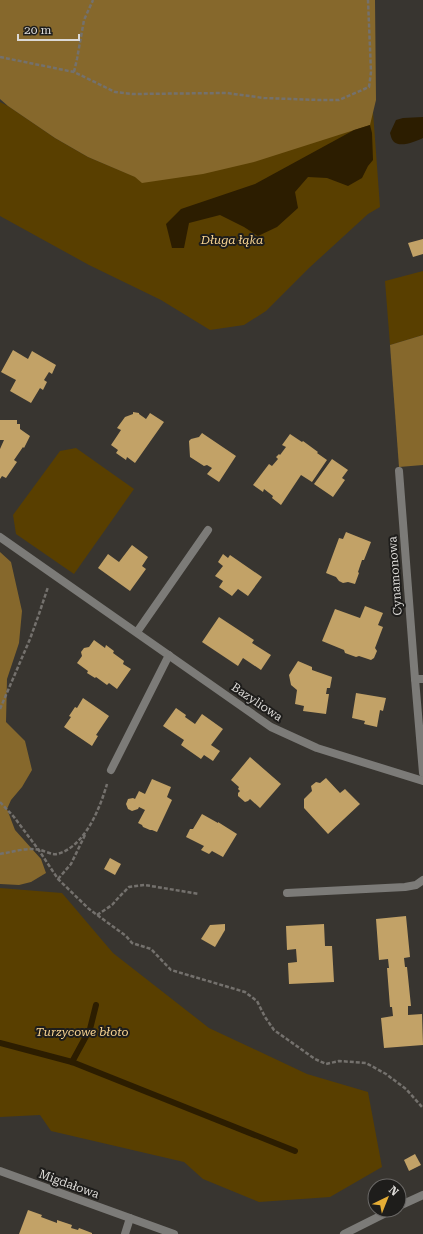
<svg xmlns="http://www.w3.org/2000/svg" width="423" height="1234" viewBox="0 0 423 1234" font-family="'Roboto Serif',serif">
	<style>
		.green { fill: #593f00 }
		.forest { fill: #86682c }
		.water { fill: #2c1d00 }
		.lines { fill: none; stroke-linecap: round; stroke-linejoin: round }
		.stream { stroke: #2c1d00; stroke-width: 6 }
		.building { fill: #c2a267 }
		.path { stroke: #74716d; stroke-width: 2.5; stroke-dasharray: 4 2; stroke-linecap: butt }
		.lane { stroke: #7c7b78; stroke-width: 8 }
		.street { stroke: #7c7b78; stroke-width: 8 }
		.labels { text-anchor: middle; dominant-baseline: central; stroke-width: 4; stroke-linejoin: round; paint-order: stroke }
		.park-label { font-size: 12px; font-style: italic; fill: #f8d492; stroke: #1e1d1b }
		.street-label { font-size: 12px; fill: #dbd9d6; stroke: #1e1d1b }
	</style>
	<rect width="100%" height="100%" fill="#383530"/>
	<g class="green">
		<path d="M372 98 380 207 368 214 309 268 266 311 244 325 210 330 161 300 89 265 0 216V102L8 106 55 138 88 157 136 177 138 179Z"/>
		<path d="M423 271V335L390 345 385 281Z"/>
		<path d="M76 448 134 489 74 574 16 534 13 515 60 451Z"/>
		<path d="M0 888 62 893 113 953 209 1028 307 1074 368 1092 382 1167 330 1197 259 1202 203 1179 184 1162 51 1131 40 1115 0 1117Z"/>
	</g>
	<g class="forest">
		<path d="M0 0H375L376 100 370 125 254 162 203 174 142 183 135 177 88 157 55 138 8 106 0 99Z"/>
		<path d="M423 335V465L399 467 390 345Z"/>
		<path d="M0 552 11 562 22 611 19 643 7 679 6 722 25 741 32 770 22 787 11 800 7 809 15 830 41 859 46 873 31 882 19 885 0 884Z"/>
	</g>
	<g class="water">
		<path d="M423 117V138C416 141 401 148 394 142 391 139 391 136 390 133L396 120 403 118Z"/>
		<path d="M370 125 372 133 373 160 368 166 362 178 348 186 327 178 308 177 295 192 298 208 277 227 258 236 244 227 220 215 189 223 184 248H172L166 224 181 209 255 184 354 130Z"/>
	</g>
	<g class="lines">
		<g class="stream">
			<path d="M0 1043 72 1062 295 1151"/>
			<path d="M72 1062 90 1029 96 1005"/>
		</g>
	</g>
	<g class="building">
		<path d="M423 239V254L413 257 408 243Z"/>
		<path d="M13 350 28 359 32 351 56 365 52 374 49 372 44 380 47 382 43 390 40 388 31 403 10 391 16 380 1 372Z"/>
		<path d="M133 412 139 413V414L146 419 150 413 164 422 135 463 127 457 126 460 116 453 118 450 111 445 121 430 117 428 125 417 133 414Z"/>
		<path d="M0 420H17V424H20V429L30 436 24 448 23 447 14 460 17 462 6 478 2 476 0 479V449L4 440H0Z"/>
		<path d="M202 433 236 456 219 482 207 474 212 468 207 465 204 466 190 457 189 441 191 439 199 437Z"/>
		<path d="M290 434 302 442 303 441 318 452 317 453 327 460 312 482 301 475 281 505 272 498 273 496 264 489 263 492 253 485 269 464 272 466 278 459 276 457 279 454 280 455 286 447 282 445Z"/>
		<path d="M332 459 348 470 342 478 345 480 333 497 314 484Z"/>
		<path d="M346 532 371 542 364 560H362L358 572 359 573 355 584 348 582 343 583 339 581 336 577 326 573 339 538 343 539Z"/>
		<path d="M132 545 148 557 142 566 146 569 130 591 98 568 108 554 119 562Z"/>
		<path d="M223 554 228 558 230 555 262 577 248 596 238 589 232 596 219 587 223 581 215 576 223 566 218 562Z"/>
		<path d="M365 606 383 613 378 625 383 627 375 648 377 651 374 658 371 660 359 656 356 657 345 653 344 650 322 641 335 609 360 618Z"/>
		<path d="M219 617 254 640 252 643 271 655 261 670 243 658 238 666 202 642Z"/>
		<path d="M94 640 105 648 106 645 114 651 113 653 124 661 123 664 131 669 117 689 109 683 107 685 96 677 95 678 87 673 88 671 77 663 82 656 81 652 84 648 89 647Z"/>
		<path d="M298 661 312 667V670L332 677 330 688H327L326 694H329L326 714 303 711 304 706 295 704 297 690 291 685 289 675Z"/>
		<path d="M356 693 386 698 383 711 380 710 377 727 364 724 365 721 352 718Z"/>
		<path d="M83 698 109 716 96 735 98 736 92 746 64 727 71 717 69 716 75 707 77 708Z"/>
		<path d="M176 708 186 715 185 717 195 724 202 714 223 729 211 745 220 751 213 761 204 755 201 759 181 745 184 740 163 726Z"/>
		<path d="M250 757 281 784 260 808 250 799 248 801 245 802 238 796V793L240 791 238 789 239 787 231 780Z"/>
		<path d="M326 778 340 793 345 789 360 804 328 834 304 808V799L312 791 311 786 316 782 320 783Z"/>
		<path d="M152 779 171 787 167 797 172 800 157 832 152 830H150L143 827 142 825 138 823 145 810 139 807 138 809 132 811 128 809 126 804 128 799 133 798 135 799 139 791 145 794Z"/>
		<path d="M202 814 218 823V822L237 834 223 857 212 851 209 854 201 850 204 846 186 837 190 829H193Z"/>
		<path d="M110 858 121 864 115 875 104 869Z"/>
		<path d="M406 916 410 957 404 958 405 967H407L411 1006H408V1015L422 1014 423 1045 384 1048 381 1018 393 1016 392 1007H390L387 968H389L388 959 379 960 376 919Z"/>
		<path d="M225 924V930L215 947 201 939 210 925Z"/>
		<path d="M324 924 325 946H332L334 982 289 984 288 963 297 962 296 949 287 950 286 926Z"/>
		<path d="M415 1154 421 1165 409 1171 404 1160Z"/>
		<path d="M28 1210 42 1215 41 1217 57 1223V1220L72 1225 71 1228 78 1230 79 1228 92 1233V1234H19Z"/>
	</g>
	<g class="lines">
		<g class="path">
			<path d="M0 57 74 72 115 92 132 94 227 93 264 98 319 100H339L369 87 371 72 368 0"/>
			<path d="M74 72 77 59 84 20 93 0"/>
			<path d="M0 709 30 639 39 614 48 587"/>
			<path d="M0 802 14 817 38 849 58 879 89 909 126 936 132 943 151 949 171 970 245 992 257 1001 265 1017 274 1030 315 1059 326 1064 339 1061 366 1063 386 1074 406 1089 423 1108"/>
			<path d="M0 854C13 852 27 847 40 850 45 851 52 855 57 854 85 847 100 808 107 784"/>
			<path d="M58 879 71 864 85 835"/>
			<path d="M97 915 112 905 119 897 129 887 145 885 199 894"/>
		</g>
		<g class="lane">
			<path d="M111 770 169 655"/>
			<path d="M287 893 405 887 416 885 423 880"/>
		</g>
		<g class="street">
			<path d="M399 471 415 679 423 773"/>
			<path d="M0 537 271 727 317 748 423 781"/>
			<path d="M137 632 208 530"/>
			<path d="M415 679H423"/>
			<path d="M0 1171 174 1234"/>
			<path d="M399 1206 423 1195"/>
			<path d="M125 1234 130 1218"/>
			<path d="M344 1234 392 1210"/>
		</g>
	</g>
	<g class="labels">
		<g class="park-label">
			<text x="232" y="240">Długa łąka</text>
			<text x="82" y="1032">Turzycowe błoto</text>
		</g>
		<g class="street-label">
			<text transform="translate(395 576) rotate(-94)">Cynamonowa</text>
			<text transform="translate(257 702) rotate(34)">Bazyliowa</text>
			<text transform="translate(69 1184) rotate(20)">Migdałowa</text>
		</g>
	</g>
	<g transform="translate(387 1198) rotate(43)"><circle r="19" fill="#1e1d1b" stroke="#6a6866"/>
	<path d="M0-3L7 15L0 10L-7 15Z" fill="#e5ad35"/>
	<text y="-6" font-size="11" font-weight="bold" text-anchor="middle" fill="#dbd9d6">N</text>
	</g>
	<path d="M18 34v6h61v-6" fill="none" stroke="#dbd9d6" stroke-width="2"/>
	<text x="24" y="34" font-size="12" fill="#dbd9d6" stroke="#1e1d1b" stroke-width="3" paint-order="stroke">20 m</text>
</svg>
